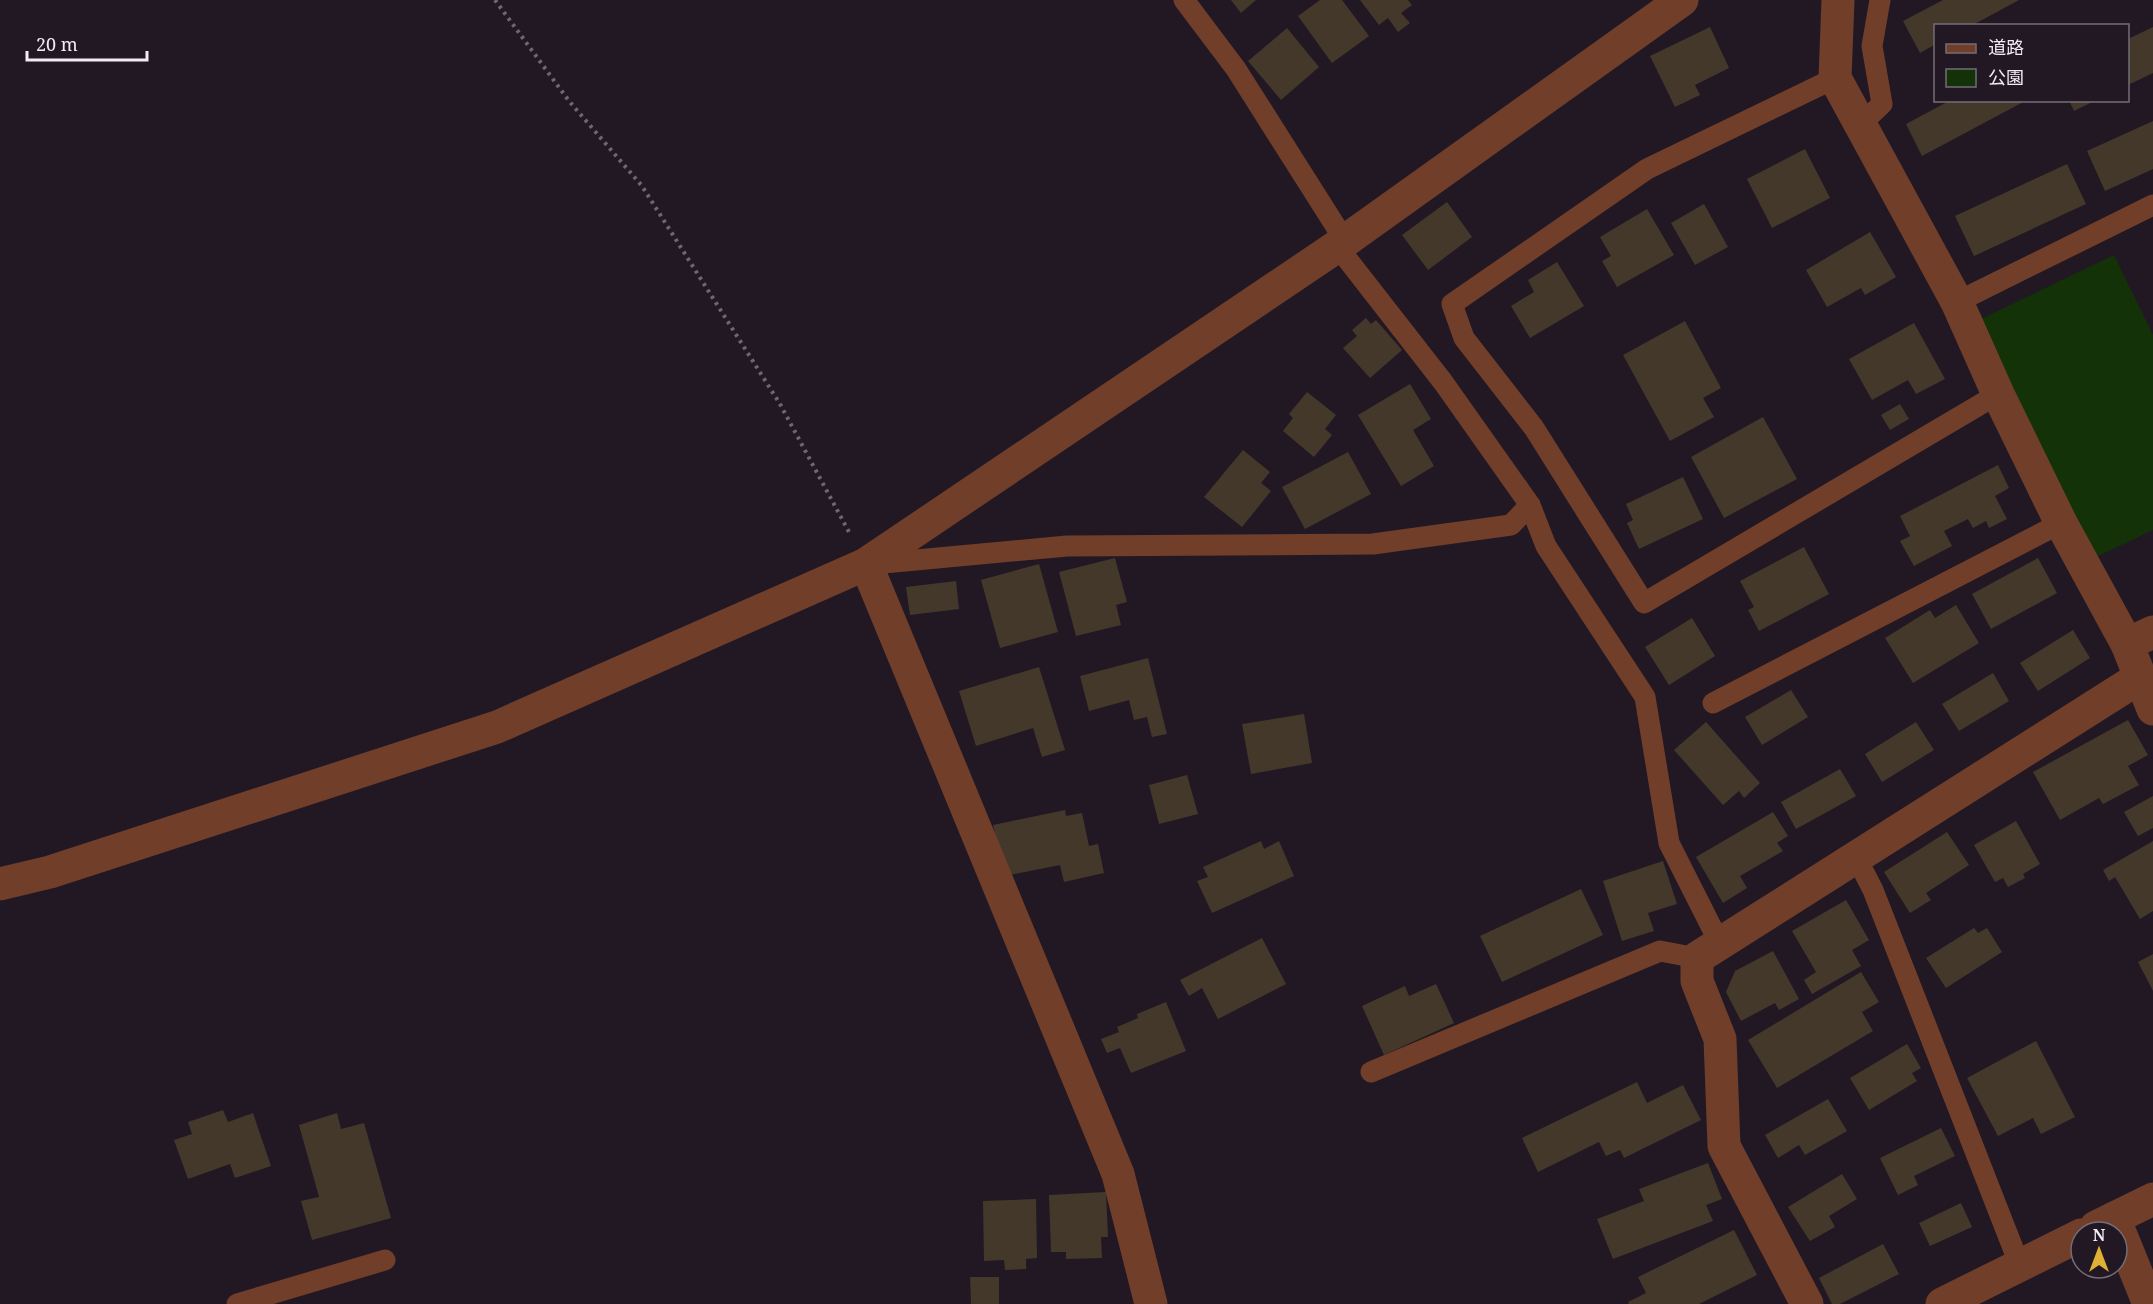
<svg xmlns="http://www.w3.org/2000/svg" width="2153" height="1304" viewBox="0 0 2153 1304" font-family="'Noto Serif','Noto Sans JP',serif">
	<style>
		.green { fill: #133208 }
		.building { fill: #44382b }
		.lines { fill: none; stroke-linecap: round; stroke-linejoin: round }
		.path { stroke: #6e6671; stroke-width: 4; stroke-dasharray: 3 4.5; stroke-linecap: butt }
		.lane { stroke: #713e2a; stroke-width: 21 }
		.street { stroke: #713e2a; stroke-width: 33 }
	</style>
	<rect width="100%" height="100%" fill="#211824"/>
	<path class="green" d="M2114 255 2153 335V530L2094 558 1979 320Z"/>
	<g class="building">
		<path d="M1231 0H1256L1241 13Z"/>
		<path d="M1320 0H1342L1369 36 1332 63 1298 16Z"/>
		<path d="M1360 0H1408L1412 5 1401 13 1410 23 1398 32 1388 18 1379 25Z"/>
		<path d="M1943 0H2019L1971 26H1936V44L1920 53 1903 21Z"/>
		<path d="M1710 27 1729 68 1695 85 1700 95 1675 107 1650 56Z"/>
		<path d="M2153 27V73L2128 85V39Z"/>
		<path d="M1287 28 1319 67 1281 100 1248 61Z"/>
		<path d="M1951 100H2027L1922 156 1906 124Z"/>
		<path d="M2069 100H2096L2074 111Z"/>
		<path d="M2153 121V169L2105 191 2087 151Z"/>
		<path d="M1805 149 1830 198 1772 228 1747 179Z"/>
		<path d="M2067 164 2086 204 1974 256 1955 216Z"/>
		<path d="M1447 202 1472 237 1428 270 1402 235Z"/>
		<path d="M1704 204 1728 247 1695 265 1671 223Z"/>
		<path d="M1647 209 1674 255 1617 287 1602 261 1611 256 1600 237Z"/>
		<path d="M1870 232 1896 277 1865 295 1861 288 1827 307 1806 270Z"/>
		<path d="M1557 262 1584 306 1530 338 1511 306 1534 292 1528 280Z"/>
		<path d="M1366 318 1371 324 1376 320 1402 350 1370 378 1343 348 1357 336 1352 330Z"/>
		<path d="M1685 321 1721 388 1703 398 1714 417 1670 441 1623 355Z"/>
		<path d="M1914 323 1945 379 1916 394 1908 380 1872 400 1849 359Z"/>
		<path d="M1410 384 1431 419 1413 430 1434 466 1401 486 1358 415Z"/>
		<path d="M1307 392 1336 415 1325 429 1332 435 1314 457 1283 431 1293 418 1289 414Z"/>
		<path d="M1900 404 1909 419 1890 430 1881 415Z"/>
		<path d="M1763 417 1797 479 1724 518 1691 457Z"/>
		<path d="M1243 450 1270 472 1261 483 1271 491 1242 527 1204 497Z"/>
		<path d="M1348 452 1371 494 1305 529 1282 487Z"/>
		<path d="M1998 465 2009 488 1995 496 2007 519 1989 528 1986 521 1973 528 1968 519 1944 531 1952 546 1914 566 1900 541 1910 536 1900 516Z"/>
		<path d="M1683 477 1703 519 1639 549 1627 523 1633 520 1626 504Z"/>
		<path d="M1804 547 1829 594 1759 631 1748 610 1754 607 1740 581Z"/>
		<path d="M1115 558 1127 602 1116 605 1121 625 1076 636 1059 572Z"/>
		<path d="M2038 558 2057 593 1991 629 1972 594Z"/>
		<path d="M1039 564 1058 632 1000 648 981 580Z"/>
		<path d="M956 581 959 609 910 615 906 587Z"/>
		<path d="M1956 605 1979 643 1913 683 1885 638 1930 610 1935 618Z"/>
		<path d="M1692 618 1715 656 1669 685 1645 647Z"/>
		<path d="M2073 630 2090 658 2038 691 2020 663Z"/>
		<path d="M1148 658 1167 734 1152 737 1147 717 1134 720 1129 700 1089 711 1080 676Z"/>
		<path d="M1039 667 1065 750 1042 757 1033 728 976 746 959 691Z"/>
		<path d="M1993 673 2009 701 1959 731 1942 704Z"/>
		<path d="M1791 690 1808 717 1762 745 1745 717Z"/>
		<path d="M1304 714 1312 763 1251 774 1242 724Z"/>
		<path d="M2128 720 2148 755 2128 766 2139 785 2103 804 2099 798 2060 820 2033 772Z"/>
		<path d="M1706 722 1760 783 1744 798 1739 791 1723 805 1674 750Z"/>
		<path d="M1916 722 1934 750 1882 782 1865 754Z"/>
		<path d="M1840 769 1856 796 1796 829 1781 802Z"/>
		<path d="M1187 775 1198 814 1159 824 1149 785Z"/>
		<path d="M2153 796V828L2138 836 2124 812Z"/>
		<path d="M1065 810 1066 816 1082 813 1089 846 1098 844 1104 873 1064 882 1060 865 1004 876 993 825Z"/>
		<path d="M1773 812 1788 836 1777 843 1783 851 1740 876 1747 888 1723 903 1696 857Z"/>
		<path d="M2016 821 2040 864 2023 874 2025 878 2008 887 2003 878 1995 882 1974 845Z"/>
		<path d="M1947 832 1969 865 1926 893 1931 900 1910 913 1884 872Z"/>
		<path d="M1261 841 1264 849 1279 841 1294 876 1212 913 1197 881 1208 877 1203 867Z"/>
		<path d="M2153 841V911L2140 919 2115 877 2109 881 2103 870Z"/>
		<path d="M1663 861 1677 904 1648 913 1654 931 1622 941 1603 881Z"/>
		<path d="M1581 889 1603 935 1502 982 1480 936Z"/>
		<path d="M1846 900 1869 940 1852 950 1861 966 1812 994 1804 980 1816 972 1792 931Z"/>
		<path d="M1974 928 1978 933 1987 928 2002 952 1946 988 1926 958Z"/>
		<path d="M1262 938 1286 984 1218 1019 1202 988 1189 996 1180 980Z"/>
		<path d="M1773 951 1799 999 1779 1010 1775 1003 1741 1021 1726 992 1735 971Z"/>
		<path d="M2153 954V991L2138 962Z"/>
		<path d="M1861 972 1879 1002 1862 1012 1873 1031 1777 1088 1748 1040Z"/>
		<path d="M1436 984 1454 1023 1384 1055 1362 1006 1405 986 1409 996Z"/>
		<path d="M1166 1002 1186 1051 1131 1073 1120 1048 1107 1053 1101 1039 1119 1032 1117 1027 1138 1018 1137 1014Z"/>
		<path d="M2036 1041 2075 1117 2041 1134 2033 1118 1998 1136 1967 1078Z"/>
		<path d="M1907 1044 1921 1068 1912 1073 1917 1081 1869 1110 1850 1078Z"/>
		<path d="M1637 1082 1647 1103 1683 1085 1701 1120 1624 1158 1620 1150 1606 1156 1599 1142 1538 1172 1522 1138Z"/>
		<path d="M1828 1099 1847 1131 1805 1155 1799 1145 1778 1158 1765 1135Z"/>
		<path d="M223 1110 228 1122 253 1113 271 1166 235 1178 230 1164 188 1179 174 1140 192 1134 188 1122Z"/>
		<path d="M337 1113 341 1129 364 1123 391 1218 312 1240 301 1201 319 1197 299 1125Z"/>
		<path d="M1941 1128 1955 1156 1914 1176 1918 1185 1898 1195 1880 1158Z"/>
		<path d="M1708 1163 1722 1199 1706 1205 1713 1221 1613 1259 1597 1219 1644 1201 1639 1189Z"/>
		<path d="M1842 1174 1857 1199 1829 1216 1835 1227 1810 1241 1788 1207Z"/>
		<path d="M1106 1192 1108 1237H1101L1102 1258 1066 1259V1252H1051L1049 1195Z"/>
		<path d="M1036 1199 1037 1258 1026 1259V1269L1005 1270 1004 1260 984 1261 983 1201Z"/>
		<path d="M1961 1203 1972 1227 1930 1246 1919 1223Z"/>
		<path d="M1734 1230 1757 1275 1699 1304H1629L1628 1302 1646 1293 1638 1277Z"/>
		<path d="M1883 1244 1899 1274 1840 1304H1832L1819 1278Z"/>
		<path d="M970 1277H999V1304H971Z"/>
	</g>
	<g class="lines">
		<path class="path" d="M495 0 569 101 642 186 780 404 849 532"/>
		<g class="lane">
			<path d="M1184 0 1236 69 1345 241"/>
			<path d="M1835 78 1647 169 1452 304 1464 338 1534 428 1644 603 1998 394"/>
			<path d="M1862 123 1882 104 1872 46 1880 0"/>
			<path d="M1337 246 1443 382 1530 505 1546 546 1645 697 1669 843 1720 944"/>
			<path d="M1957 302 2153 205"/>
			<path d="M873 564 1067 546 1373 544 1511 525 1530 505"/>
			<path d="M1713 703 2061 523"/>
			<path d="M1856 857 1873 890 2020 1266"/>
			<path d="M1371 1072 1660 951 1697 958"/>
			<path d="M237 1304 385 1260"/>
		</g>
		<g class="street">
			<path d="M1838 0 1835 78 1957 302 1998 394 2061 523 2127 644 2153 709"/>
			<path d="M866 564 1118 1174 1151 1304"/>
			<path d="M2127 644 2153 632"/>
			<path d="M0 884 50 872 497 727 866 564 1345 241 1682 0"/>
			<path d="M2114 1218 2149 1304"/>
			<path d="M2096 1227 2153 1199"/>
			<path d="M1807 1304 1724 1146 1720 1039 1697 981V958L2139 678"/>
			<path d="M1942 1304 2081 1235"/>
		</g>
	</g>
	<rect x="1934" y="24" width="195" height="78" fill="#211824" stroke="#746c77" stroke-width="1.5"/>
	<rect x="1946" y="44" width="30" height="9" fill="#713e2a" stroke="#746c77" stroke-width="1.5"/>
	<text x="1988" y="54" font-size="18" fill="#f1ebf4">道路</text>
	<rect x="1946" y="69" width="30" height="18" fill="#133208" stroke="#746c77" stroke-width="1.5"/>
	<text x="1988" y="84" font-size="18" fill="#f1ebf4">公園</text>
	<g transform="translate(2099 1250)"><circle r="28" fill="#211824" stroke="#746c77" stroke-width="1.5"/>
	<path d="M0-4.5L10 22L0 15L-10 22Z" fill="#dfb034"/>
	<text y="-9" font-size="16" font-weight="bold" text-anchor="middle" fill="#f1ebf4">N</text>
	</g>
	<path d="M27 51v9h120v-9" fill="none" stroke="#f1ebf4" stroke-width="3"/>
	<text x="36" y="51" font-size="18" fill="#f1ebf4" stroke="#211824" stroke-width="4.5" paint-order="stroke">20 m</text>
</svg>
